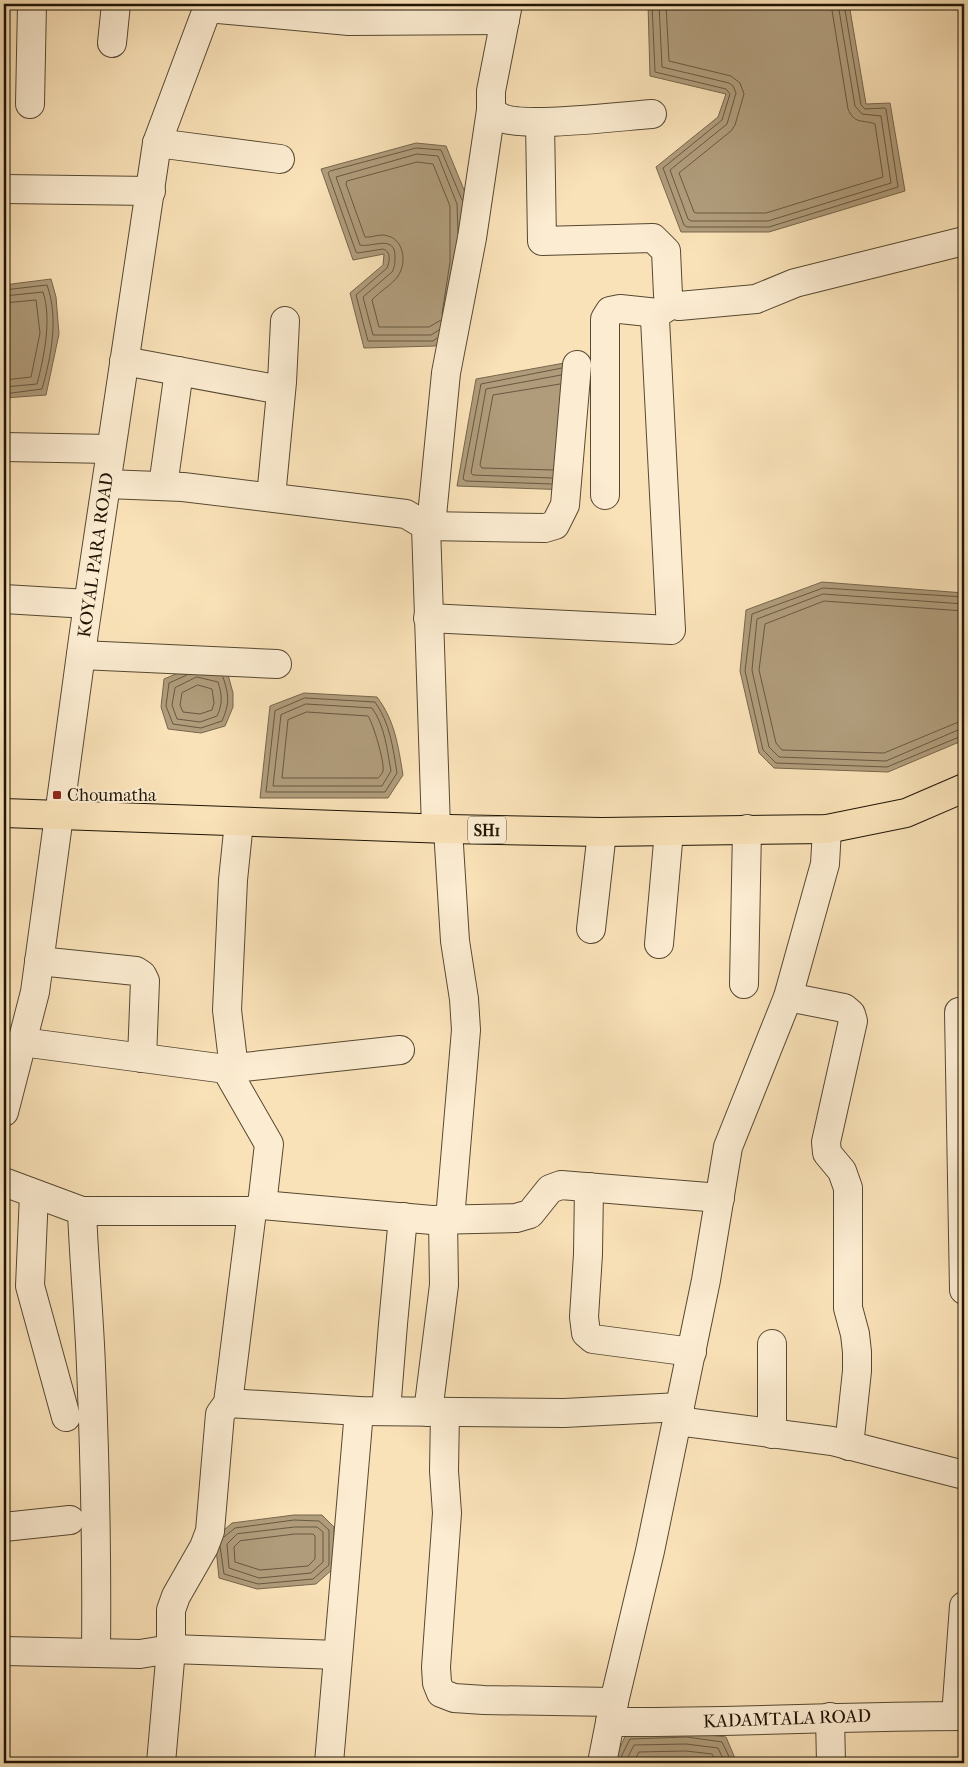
<svg xmlns="http://www.w3.org/2000/svg" width="968" height="1767" viewBox="0 0 968 1767" font-family="'IM FELL French Canon',serif">
	<style>
		.water { fill: #b09c7b; stroke: #76664c }
		.lines { fill: none; stroke-linecap: round; stroke-linejoin: round }
		.shore { stroke: #685840; stroke-width: 1 }
		.minor-casing { stroke: #564832; stroke-width: 30 }
		.major-casing { stroke: #1f1405; stroke-width: 30 }
		.minor { stroke: #fcecd1; stroke-width: 28 }
		.major { stroke: #fae2b8; stroke-width: 28 }
		.poi-dot { fill: #8f2418; stroke: #fcecd1; stroke-width: 2 }
		.labels { text-anchor: middle; dominant-baseline: central; stroke-width: 4; stroke-linejoin: round; paint-order: stroke }
		.shield { fill: #fcecd1; stroke: #615542; stroke-width: 1 }
		.shield-label { font-size: 16px; font-weight: bold; fill: #1f1405 }
		.street-label { font-size: 18px; fill: #1f1405; stroke: #fcecd1 }
		.poi-label { font-size: 18px; fill: #1f1405; stroke: #fcecd1; text-anchor: start }
	</style>
	<rect width="100%" height="100%" fill="#fae2b8"/>
	<filter id="stains"><feTurbulence type="fractalNoise" baseFrequency=".004" numOctaves="4"/><feColorMatrix values="0 0 0 0 .2 0 0 0 0 .09 0 0 0 0 .02 0 0 0 .5 -.17"/></filter>
	<radialGradient id="worn" r=".72"><stop offset=".6" stop-color="#630" stop-opacity="0"/><stop offset="1" stop-color="#630" stop-opacity=".3"/></radialGradient>
	<g class="water">
		<path d="M648 4H849L866 104 890 103 905 191 769 232H681L656 167 718 117 726 94 650 76Z"/>
		<path d="M416 143 446 146 469 202 458 332 435 346 364 348 350 293 383 265 384 254 353 260 321 169Z"/>
		<path d="M51 279 56 297 59 334 46 395 4 398V285Z"/>
		<path d="M581 360 570 490 457 486 476 379Z"/>
		<path d="M822 582 964 593V740L888 772 774 768 759 753 740 671 746 610Z"/>
		<path d="M195 666 227 671 233 693V707L225 726 201 733 168 729 161 707 164 679Z"/>
		<path d="M304 693 377 697C395 721 398 745 403 775L388 798H260L270 706Z"/>
		<path d="M294 1515H322L334 1527V1568L316 1584 257 1589 219 1578 215 1538 232 1523Z"/>
		<path d="M687 1732 726 1737 737 1763H613L626 1734Z"/>
	</g>
	<g class="lines">
		<g class="shore">
			<path d="M652 4 655 72 726 89 730 94 722 120 663 168 684 225 687 227H769L898 187 886 109 884 108 865 109 861 105 844 4"/>
			<path d="M659 4 662 67 729 83 733 86 736 93 727 124 670 170 688 219 691 221H768L891 183 881 116 862 114 855 106 838 4"/>
			<path d="M666 4 669 61 731 76 740 83 744 94 735 125 731 131 679 173 694 212 696 213H766L883 177 875 124C862 119 855 125 848 109L831 4"/>
			<path d="M4 290 47 285C59 318 51 357 42 389L4 394"/>
			<path d="M4 296 43 292C52 319 44 357 37 384L4 387"/>
			<path d="M4 303 36 300 40 333 31 377 4 380"/>
			<path d="M441 320 429 327H379L372 300C380 291 392 285 398 276 407 263 404 240 388 236 380 233 372 238 365 237L346 184 347 181 417 162 433 164 450 206V262L442 314"/>
			<path d="M439 330 431 335H373L363 297 392 272C395 267 395 262 395 256 395 234 371 248 360 245L336 177 417 154 438 156 457 204 458 233"/>
			<path d="M437 338 433 341H368L356 295 387 268C390 261 391 251 383 249L358 253 356 252 328 173 330 171 416 148 441 150 462 200"/>
			<path d="M553 470 482 468 480 465 493 395 560 384"/>
			<path d="M552 478 473 475 471 473 486 389 561 375"/>
			<path d="M552 484 466 481 463 479 481 384 562 368"/>
			<path d="M964 597 823 588 752 614 745 671 763 750 776 763 887 767 964 735"/>
			<path d="M964 604 823 594 757 619 752 670 769 747 779 757 886 761 958 730 964 729"/>
			<path d="M964 611 824 601 765 624 759 670 776 743 782 750 884 753 956 723 964 722"/>
			<path d="M187 675 169 683 166 706 173 724 201 728 222 721C230 703 229 695 223 677"/>
			<path d="M197 677 218 682C222 695 223 703 217 716L200 722 177 719 172 705 175 688Z"/>
			<path d="M198 685 212 689 214 703 212 710 200 714 183 712 180 705 182 693Z"/>
			<path d="M305 698 375 702C390 723 393 748 397 773L385 792H266L275 711Z"/>
			<path d="M306 704 372 708C385 726 387 750 391 771L382 786H273L281 715Z"/>
			<path d="M307 712 368 716C373 723 385 763 383 771 382 774 380 776 378 778H282L288 720Z"/>
			<path d="M295 1527H317L323 1532V1562L311 1573 259 1578 229 1568 227 1544 237 1534Z"/>
			<path d="M295 1534H313L315 1536V1559L308 1566 260 1570 235 1562 234 1547 240 1541Z"/>
			<path d="M220 1546 224 1574 258 1584 313 1579 329 1565V1530L319 1521 294 1520 235 1528 224 1537"/>
			<path d="M618 1763 630 1739 687 1737 722 1742 732 1763"/>
			<path d="M625 1763 634 1745 686 1744 718 1748 725 1763"/>
			<path d="M633 1763 639 1752 686 1751 712 1754 717 1763"/>
		</g>
		<g class="minor-casing">
			<g id="minor">
				<path d="M508 4 491 91V110C494 112 497 116 500 117 521 129 622 116 652 114"/>
				<path d="M207 8 349 21 505 20"/>
				<path d="M112 43 116 4"/>
				<path d="M30 104 32 4"/>
				<path d="M540 122 542 241 653 238 666 251 668 295 672 304 679 306 756 299 795 283 964 241"/>
				<path d="M157 143 280 159"/>
				<path d="M4 189 151 191"/>
				<path d="M124 361 281 390"/>
				<path d="M4 447 111 449"/>
				<path d="M107 484 183 487 406 514 426 526 545 528 555 525 565 505 577 365"/>
				<path d="M163 486 179 371"/>
				<path d="M605 495V319L610 311 620 309 658 313"/>
				<path d="M271 497 282 382 285 321"/>
				<path d="M426 526 436 828"/>
				<path d="M431 526 446 373 472 238 491 110"/>
				<path d="M4 599 88 604"/>
				<path d="M428 618 671 630 655 319 658 313 672 304"/>
				<path d="M81 655 277 664"/>
				<path d="M448 829 455 941 464 999 466 1030 450 1219"/>
				<path d="M591 929 602 832"/>
				<path d="M659 944 669 831"/>
				<path d="M39 961 136 971 142 975 145 981 142 1058"/>
				<path d="M744 984 747 829"/>
				<path d="M788 997 844 1008 851 1014 853 1021 826 1142 827 1153 842 1171 848 1188V1308L855 1334 857 1352V1371L849 1446"/>
				<path d="M964 1011 959 1012 964 1290"/>
				<path d="M22 1042 226 1069 269 1144 262 1205"/>
				<path d="M226 1069 400 1050"/>
				<path d="M234 1069 227 1010 233 880 239 822"/>
				<path d="M4 1112 35 992 84 632 157 143 209 4"/>
				<path d="M4 1182 82 1211H252L262 1205 432 1220 516 1218 530 1214 550 1189 561 1185 720 1198"/>
				<path d="M589 1187 588 1254 584 1317 586 1333 593 1339 692 1352"/>
				<path d="M34 1194 30 1286 66 1417"/>
				<path d="M82 1211C84 1263 89 1314 91 1366 95 1462 97 1557 96 1652"/>
				<path d="M228 1403 359 1411 564 1413 680 1407"/>
				<path d="M386 1411 393 1324 403 1217"/>
				<path d="M428 1412 444 1285 443 1219"/>
				<path d="M445 1412 444 1471 447 1513 436 1667 437 1683 441 1693 454 1698 484 1700 614 1702"/>
				<path d="M677 1421 832 1441 964 1475"/>
				<path d="M772 1434V1344"/>
				<path d="M4 1527 70 1520"/>
				<path d="M4 1651 140 1654 171 1649 338 1655"/>
				<path d="M956 1716 964 1606"/>
				<path d="M830 1717 831 1763"/>
				<path d="M610 1722C728 1723 846 1716 964 1716"/>
				<path d="M161 1763 171 1649V1610L176 1596 204 1547 210 1531 220 1414 228 1403 252 1211"/>
				<path d="M329 1763 359 1411"/>
				<path d="M602 1763 614 1702 650 1551 706 1280 728 1147 788 997 825 864 827 829"/>
			</g>
		</g>
		<g class="major-casing">
			<path id="major" d="M4 813 448 829 602 832 827 829 906 813 964 788"/>
		</g>
		<use href="#minor" class="minor"/>
		<use href="#major" class="major"/>
	</g>
	<rect class="poi-dot" x="52" y="790" width="10" height="10" rx="2.5"/>
	<g class="labels">
		<rect class="shield" x="468" y="816.5" width="38" height="27" rx="4"/>
		<g class="shield-label">
			<text x="487" y="830">SH1</text>
		</g>
		<g class="street-label">
			<text transform="translate(96 555) rotate(-82)">KOYAL PARA ROAD</text>
			<text transform="translate(787 1719) rotate(-2)">KADAMTALA ROAD</text>
		</g>
		<g class="poi-label">
			<text x="67" y="795">Choumatha</text>
		</g>
	</g>
	<rect width="968" height="1767" fill="none" stroke="#fae2b8" stroke-width="20"/>
	<rect x="5" y="5" width="958" height="1757" fill="none" stroke="#1f1405" stroke-width="2.5"/>
	<rect x="10" y="10" width="948" height="1747" fill="none" stroke="#1f1405"/>
	<rect width="100%" height="100%" filter="url(#stains)"/>
	<rect width="100%" height="100%" fill="url(#worn)"/>
</svg>
